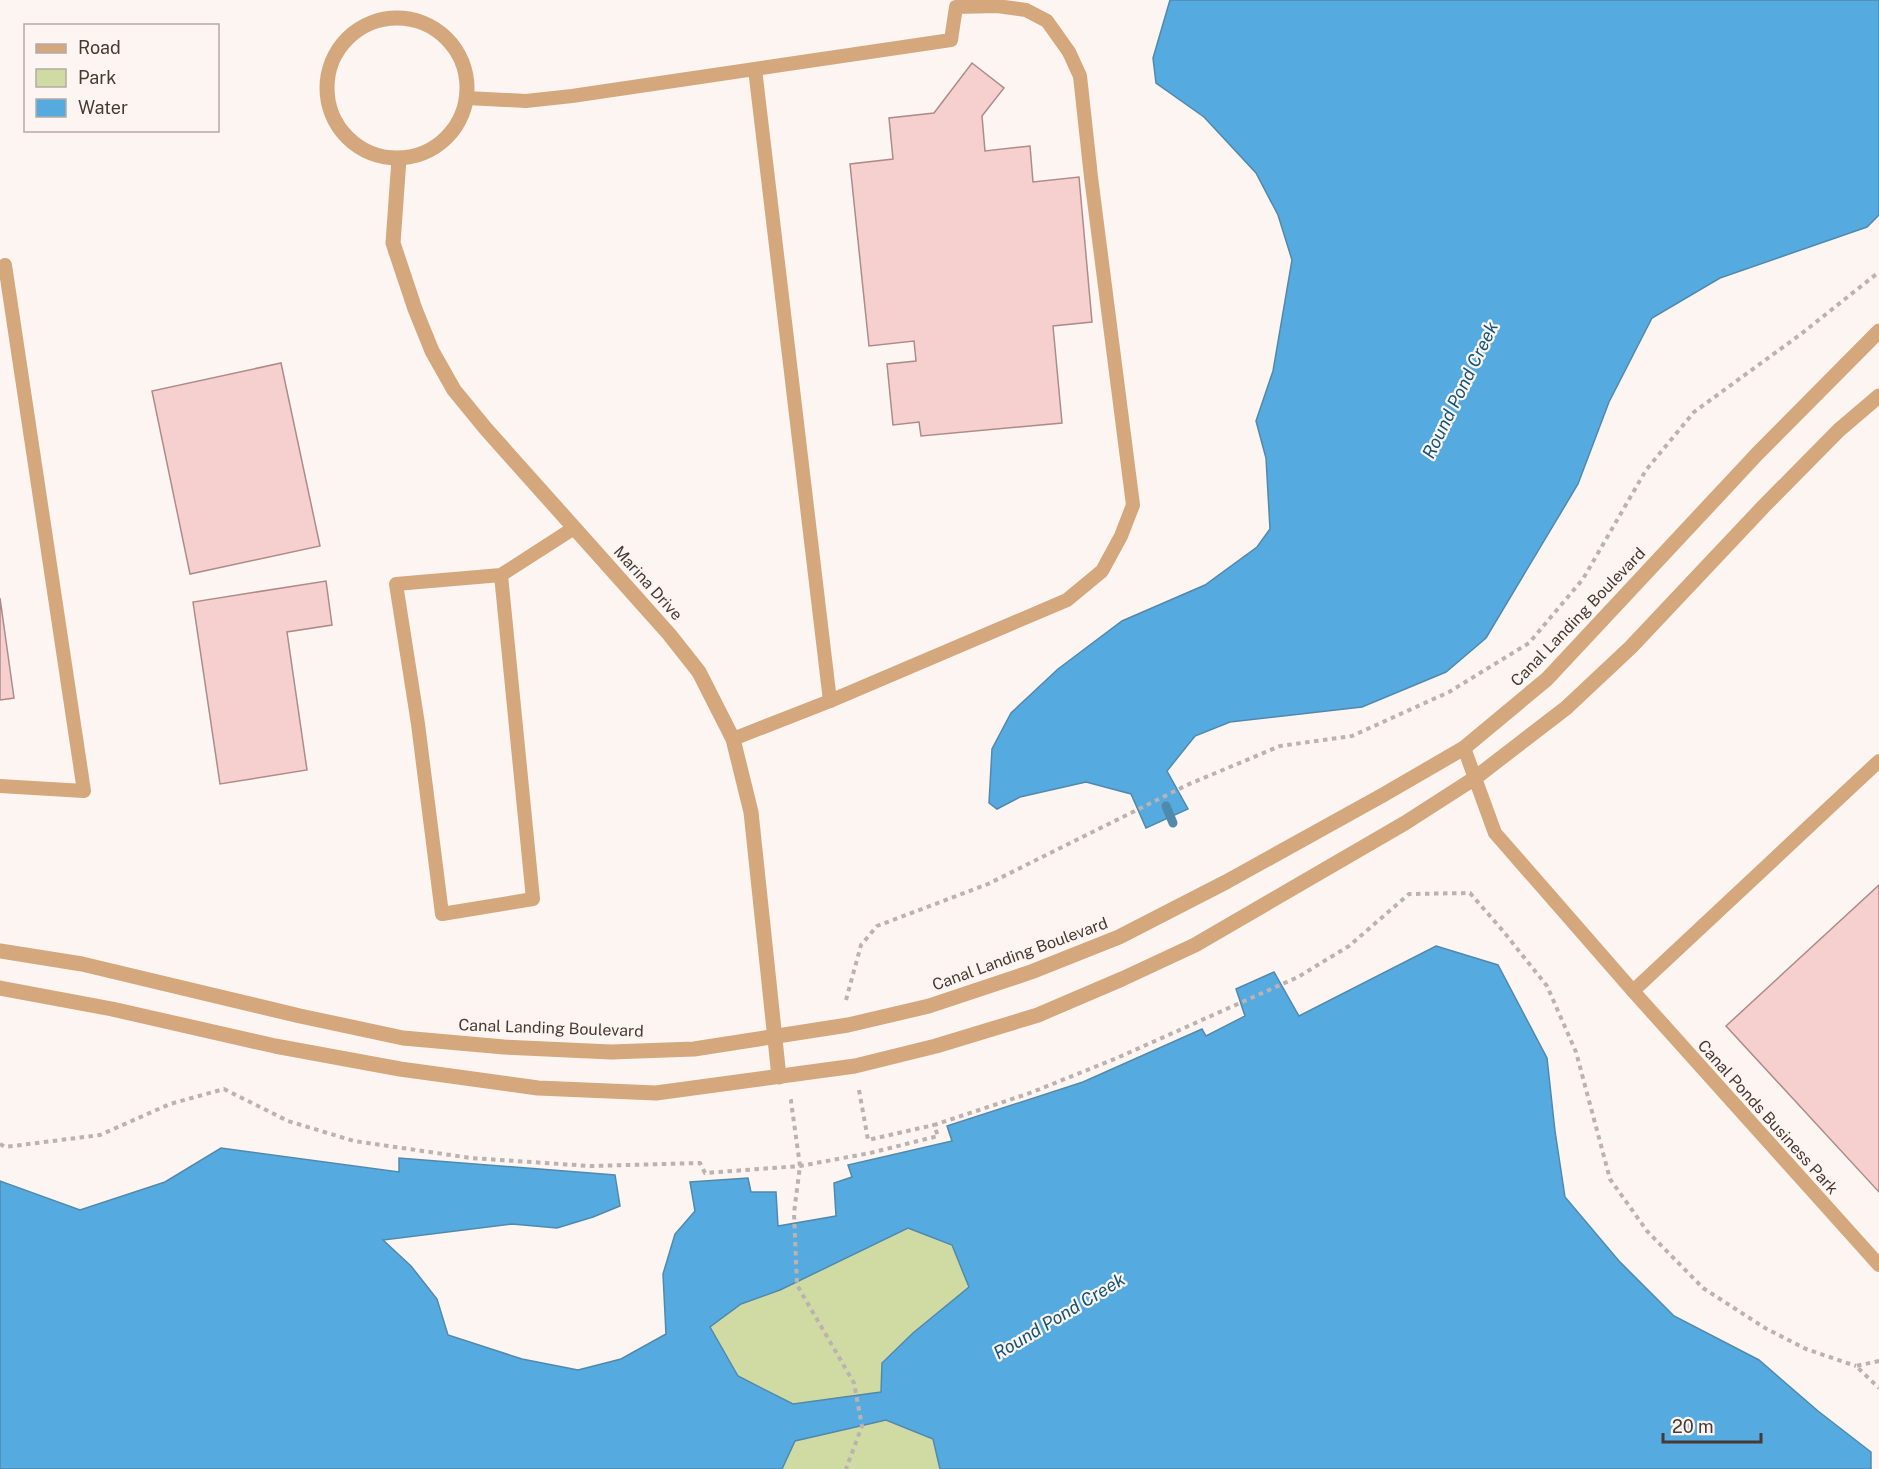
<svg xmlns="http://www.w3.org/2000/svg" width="1879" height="1469" viewBox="0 0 1879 1469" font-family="'Public Sans',sans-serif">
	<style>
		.green { fill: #d0dba3 }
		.water { fill: #55abe0; stroke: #5189ac; stroke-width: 1.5; fill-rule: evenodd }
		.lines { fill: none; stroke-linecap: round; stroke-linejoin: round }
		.stream { stroke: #5189ac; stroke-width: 9 }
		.building { fill: #f6d0ce; stroke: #ae8b89; stroke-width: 1.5 }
		.path { stroke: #bcb2af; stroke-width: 4; stroke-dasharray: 4.5 4.5; stroke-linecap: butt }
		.service { stroke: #d4a77c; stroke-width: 14 }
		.minor { stroke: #d4a77c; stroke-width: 15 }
		.labels { text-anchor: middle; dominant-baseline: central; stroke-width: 4.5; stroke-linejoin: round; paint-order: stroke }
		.street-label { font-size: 16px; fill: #473934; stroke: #fcf5f2 }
		.water-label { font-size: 18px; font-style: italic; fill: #125477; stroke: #fcf5f2 }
	</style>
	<rect width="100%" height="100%" fill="#fcf5f2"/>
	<g class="green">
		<path d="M908 1228 952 1245 969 1287 913 1333 882 1362 881 1392 793 1405 738 1376 710 1327 741 1304 780 1290Z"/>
		<path d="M886 1420 933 1439 940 1469H782L795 1441Z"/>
	</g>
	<g class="water">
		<path d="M1170 0H1879V215L1867 227 1720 278 1652 318 1609 402 1578 484 1486 638 1446 672 1362 707 1230 722 1195 736 1167 771 1188 809 1146 828 1131 794 1086 782 1020 797 997 809 989 803 992 749 1011 713 1058 669 1122 621 1205 585 1257 547 1270 529 1266 458 1256 421 1273 371 1292 260 1278 215 1256 173 1204 117 1156 83 1153 58Z"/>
		<path d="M1436 946 1498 965 1547 1058 1555 1131 1565 1197 1619 1261 1674 1316 1759 1360 1818 1411 1871 1452V1469H940L933 1439 886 1420 795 1441 782 1469H0V1181L80 1210 165 1182 221 1148 399 1172V1158L615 1175 620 1206 593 1217 557 1228 512 1224 383 1240 411 1266 437 1299 448 1335 522 1359 578 1370 621 1359 666 1334 663 1274 675 1234 695 1211 690 1182 748 1178 751 1192H776L778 1226 836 1216 834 1183 852 1177 848 1165 952 1141 947 1126 1083 1082 1202 1029 1206 1036 1245 1016 1236 989 1274 972 1299 1016ZM908 1228 952 1245 969 1287 913 1333 882 1363 881 1392 793 1404 738 1376 710 1327 741 1304 780 1290Z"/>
	</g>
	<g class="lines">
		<path class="stream" d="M1166 806 1173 823"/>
	</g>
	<g class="building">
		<path d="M972 63 1004 88 982 116 985 151 1030 146 1033 182 1079 177 1092 322 1053 326 1062 423 921 436 919 422 893 425 887 364 916 361 914 341 869 346 850 164 893 159 889 118 934 113Z"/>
		<path d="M281 363 320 546 190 574 152 391Z"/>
		<path d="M326 581 332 625 287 632 307 770 220 784 193 602Z"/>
		<path d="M0 598 14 698 0 700Z"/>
		<path d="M1879 885V1192L1726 1026Z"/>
	</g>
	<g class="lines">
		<g class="path">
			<path d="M846 1000 861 945 877 926 988 884 1187 785 1280 746 1352 736 1449 692 1529 643 1583 579 1646 470 1694 412 1801 334 1879 272"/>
			<path d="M859 1090 868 1140 934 1125"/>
			<path d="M793 1101H791L800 1166 794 1213 797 1285 854 1383 862 1426 846 1469"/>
			<path d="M0 1144 5 1147 100 1135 170 1104 224 1089 288 1121 354 1141 471 1158 590 1166 700 1163 705 1173 800 1166 870 1153 938 1136 934 1125 1030 1093 1117 1058 1298 977 1349 946 1409 894 1470 893 1503 931 1547 986 1576 1052 1610 1179 1647 1231 1703 1288 1765 1328 1806 1349 1856 1366"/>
			<path d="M1879 1361 1856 1366 1879 1388"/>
		</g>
		<g class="service">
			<path d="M467 98 526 101 572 96 951 40 956 7 997 6 1026 10 1047 21 1069 52 1080 76 1091 177 1133 505 1121 536 1102 571 1067 600 830 701"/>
			<path d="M501 575 533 899 442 914 418 724 396 584 501 575 574 528"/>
			<path d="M733 739 830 701 755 69"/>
			<path d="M1464 748 1495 833 1633 991 1879 1265"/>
			<path d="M0 786 84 791 5 265"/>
			<path d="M1633 991 1879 761"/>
		</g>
		<g class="minor">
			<circle cx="397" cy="88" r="70"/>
			<path d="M399 159 393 243 415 309 432 351 454 390 486 429 669 634 699 672 733 739 751 812 779 1077"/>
			<path d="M0 951 82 964 300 1016 403 1038 504 1047 611 1052 694 1049 848 1025 929 1006 1031 972 1119 937 1226 882 1383 795 1464 748 1547 679 1758 453 1879 331"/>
			<path d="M0 988 112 1009 275 1046 400 1069 538 1088 656 1093 855 1066 936 1046 1038 1015 1122 979 1195 945 1405 823 1475 778 1566 708 1631 647 1763 507 1839 430 1879 396"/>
		</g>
	</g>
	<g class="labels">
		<g class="street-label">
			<text transform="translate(648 583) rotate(48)">Marina Drive</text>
			<text transform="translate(1578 617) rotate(-46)">Canal Landing Boulevard</text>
			<text transform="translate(1020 954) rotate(-20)">Canal Landing Boulevard</text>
			<text transform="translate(551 1028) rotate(2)">Canal Landing Boulevard</text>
			<text transform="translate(1768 1117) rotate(48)">Canal Ponds Business Park</text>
		</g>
		<g class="water-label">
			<text transform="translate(1460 390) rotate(-64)">Round Pond Creek</text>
			<text transform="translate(1059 1316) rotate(-31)">Round Pond Creek</text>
		</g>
	</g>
	<rect x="24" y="24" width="195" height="108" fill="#fcf5f2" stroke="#b4aaa6" stroke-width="1.5"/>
	<rect x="36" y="44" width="30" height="9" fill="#d4a77c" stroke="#b4aaa6" stroke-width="1.5"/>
	<text x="78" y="54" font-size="18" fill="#473934">Road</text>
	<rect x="36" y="69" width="30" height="18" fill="#d0dba3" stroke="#b4aaa6" stroke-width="1.5"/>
	<text x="78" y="84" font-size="18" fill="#473934">Park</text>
	<rect x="36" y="99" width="30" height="18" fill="#55abe0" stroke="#b4aaa6" stroke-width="1.5"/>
	<text x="78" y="114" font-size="18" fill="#473934">Water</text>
	<path d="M1663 1433v9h98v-9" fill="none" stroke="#473934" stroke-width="3"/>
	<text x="1672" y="1433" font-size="18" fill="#473934" stroke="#fcf5f2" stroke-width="4.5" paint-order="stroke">20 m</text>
</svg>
